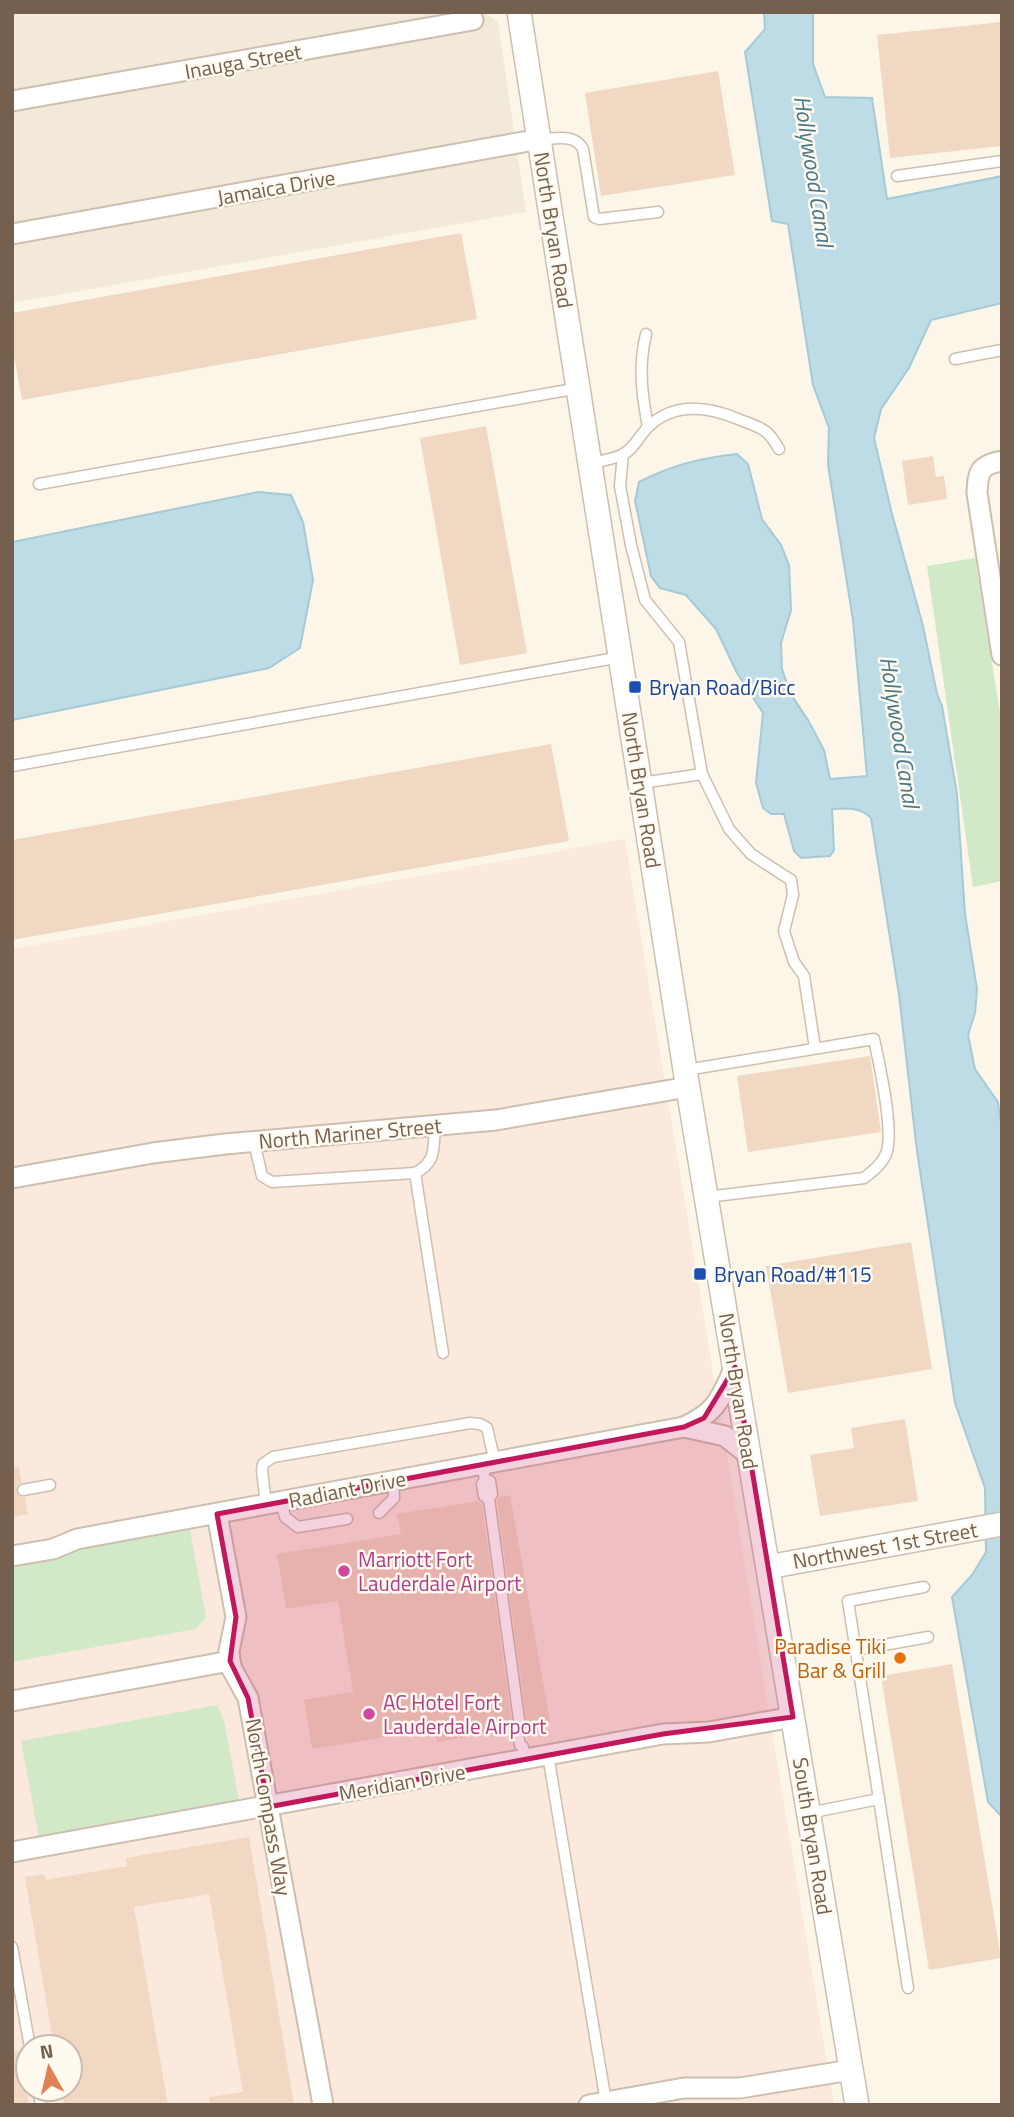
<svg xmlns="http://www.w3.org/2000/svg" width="1014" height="2117" viewBox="0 0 1014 2117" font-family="'Titillium Web',sans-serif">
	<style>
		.residential { fill: #f3e9d8 }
		.commercial { fill: #fbe9de; fill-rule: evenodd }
		.green { fill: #d2e9c8 }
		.water { fill: #bedce5; stroke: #a5cad6; stroke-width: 2 }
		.building { fill: #f0d8c2 }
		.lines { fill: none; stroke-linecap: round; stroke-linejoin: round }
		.service-casing { stroke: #cdbfaf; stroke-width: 13 }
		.minor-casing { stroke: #cdbfaf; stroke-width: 23 }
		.tertiary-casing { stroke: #cdbfaf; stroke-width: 26 }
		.service { stroke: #fff; stroke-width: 10 }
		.minor { stroke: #fff; stroke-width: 19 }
		.tertiary { stroke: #fff; stroke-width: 23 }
		.marked { fill: #c2185b; fill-opacity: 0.2; stroke: #c2185b; stroke-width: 5; stroke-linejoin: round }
		.transit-dot { fill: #1a4fb4; stroke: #fefaf0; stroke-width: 2.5 }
		.hotel-dot { fill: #d1479c; stroke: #fefaf0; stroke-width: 2.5 }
		.food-dot { fill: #e8710a; stroke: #fefaf0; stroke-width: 2.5 }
		.labels { text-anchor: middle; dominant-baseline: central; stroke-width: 5; stroke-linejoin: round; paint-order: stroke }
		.street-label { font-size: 21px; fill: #755f4e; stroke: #fefaf0 }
		.transit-label { font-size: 21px; fill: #164399; stroke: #fefaf0; text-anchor: start }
		.hotel-label { font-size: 21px; fill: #b23c85; stroke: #fefaf0; text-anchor: start }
		.food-label { font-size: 21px; fill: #c56008; stroke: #fefaf0; text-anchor: end }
		.water-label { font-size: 23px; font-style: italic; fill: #487787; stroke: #fefaf0 }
	</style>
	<rect width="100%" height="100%" fill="#fcf6e9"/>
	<path class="residential" d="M12 12H483L498 22 526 212 12 303Z"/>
	<path class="commercial" d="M625 839 834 2105H12V949ZM28 2047H70V2089H28Z"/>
	<g class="green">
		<path d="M975 558 1002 725V881L973 887 927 566Z"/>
		<path d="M190 1530 206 1617 196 1629 12 1662V1561Z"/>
		<path d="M217 1705 224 1720 239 1801 39 1838 21 1741Z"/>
	</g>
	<g class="water">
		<path d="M764 12H813V64L825 97 872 98 887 199 1002 176V303L931 320 909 368 881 409 874 438 891 510 923 626 937 694 942 706 957 794 965 914 977 989 975 1013 968 1035 975 1069 998 1102 1002 1132V1817L988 1802 952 1597 972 1575 986 1552 985 1488 955 1403 917 1151 899 995 871 818C861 807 846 808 832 809L834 850 830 856 801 858 794 851 784 814H771L763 808 756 783 763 713 737 673 716 629 686 595 660 588 651 576 635 501 639 482C671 465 701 458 737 454L748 464 762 519 781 545 789 565 791 610 781 643 782 669 790 693 808 720 824 750 830 779 867 776 853 620 828 465 829 428 813 385 788 224 772 221 745 52 765 29Z"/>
		<path d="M258 492 291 495 303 522 313 580 300 648 269 668 12 720V542Z"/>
	</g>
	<g class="building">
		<path d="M1002 22V146L890 158 877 35Z"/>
		<path d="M718 71 735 175 601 196 585 93Z"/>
		<path d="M461 233 477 319 22 400 12 345V313Z"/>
		<path d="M486 426 527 653 460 665 420 438Z"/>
		<path d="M933 456 936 477 944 476 947 499 908 505 902 461Z"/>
		<path d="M551 744 569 841 12 940V840Z"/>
		<path d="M870 1056 881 1132 748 1152 737 1076Z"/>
		<path d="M911 1242 932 1369 788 1393 766 1266Z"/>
		<path d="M905 1419 918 1501 820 1516 810 1455 854 1448 851 1428Z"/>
		<path d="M19 1467 22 1483 18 1485 16 1491 18 1495 25 1497 28 1514 12 1517V1468Z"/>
		<path d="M510 1495 550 1722 527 1725 497 1501 499 1497Z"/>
		<path d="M478 1501 482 1504 512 1724 510 1729 437 1742 435 1729 312 1749 304 1700 353 1692 338 1601 286 1609 277 1554 401 1534 397 1514Z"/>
		<path d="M952 1664 1001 1958 929 1970 881 1676Z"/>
		<path d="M249 1837 294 2105H210L209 2097 243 2092 209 1894 134 1907 168 2105H64L62 2089H70V2047H54L25 1877 44 1874 46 1880 127 1866 126 1858Z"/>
		<path d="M19 2051 29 2105H12V2052Z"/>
	</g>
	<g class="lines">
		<g class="service-casing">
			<g id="service">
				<path d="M540 139C556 139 574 133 583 149L594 217 599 219 658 212"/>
				<path d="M897 176 1002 161"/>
				<path d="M646 334C638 368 642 394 648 427"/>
				<path d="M955 359 1002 350"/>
				<path d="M623 454 620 486 631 545 645 600 679 642 702 774 641 783"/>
				<path d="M591 463C601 461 613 459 622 455 634 449 639 436 648 427 674 402 707 406 738 419 760 428 767 427 779 449"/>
				<path d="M39 484 579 388"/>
				<path d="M12 766 621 657"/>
				<path d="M702 774 729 829 751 854 791 880 793 895 784 931 794 962 804 976 815 1048"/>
				<path d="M686 1070 874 1039C879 1063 895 1132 886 1154 882 1164 873 1171 864 1178L707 1197"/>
				<path d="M254 1142 262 1176 272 1182 415 1173C437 1162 433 1148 435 1125"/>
				<path d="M415 1173 443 1353"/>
				<path d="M482 1465 485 1479 482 1484 484 1496 489 1499"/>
				<path d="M490 1481 492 1494 489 1499 520 1727 517 1730 520 1745 523 1747 526 1760"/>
				<path d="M23 1490 50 1485"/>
				<path d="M281 1501 285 1517 298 1527 347 1519"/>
				<path d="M266 1505 262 1470 263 1464 273 1457 470 1423 480 1424 487 1428 495 1462"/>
				<path d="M379 1513 394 1498 393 1480"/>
				<path d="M856 1650 928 1637"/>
				<path d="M548 1755 606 2102"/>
				<path d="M879 1799 908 1988"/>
				<path d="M809 1813 879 1799 848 1601 924 1587"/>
				<path d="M12 1947 30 2047"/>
				<path d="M38 2089 41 2105"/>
			</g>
		</g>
		<g class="minor-casing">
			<g id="minor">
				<path d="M12 101 473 20"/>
				<path d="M12 234 540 139"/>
				<path d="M1002 461C979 465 978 472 977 493L1002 655"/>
				<path d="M12 1178 153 1153 225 1144 496 1120 688 1087"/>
				<path d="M684 1427 725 1436 750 1456"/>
				<path d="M217 1514 236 1617 229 1651 230 1661 232 1669 248 1698 323 2105"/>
				<path d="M12 1556 53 1549 77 1539 684 1427C718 1411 720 1399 735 1367"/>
				<path d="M12 1701 230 1661"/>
				<path d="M12 1852 663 1734 709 1732 793 1717"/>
				<path d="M589 2105 684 2088H740L851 2070"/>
			</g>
		</g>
		<g class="tertiary-casing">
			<g id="tertiary">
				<path d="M519 12 685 1070 857 2105"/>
				<path d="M768 1567 1002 1524"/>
			</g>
		</g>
		<use href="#service" class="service"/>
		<use href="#minor" class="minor"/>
		<use href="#tertiary" class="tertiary"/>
	</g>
	<path class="marked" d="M735 1367 793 1717 663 1734 268 1807 248 1698 230 1661 236 1617 217 1514 684 1427 704 1418Z"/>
	<g class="transit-dot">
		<rect x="628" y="680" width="14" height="14" rx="3.5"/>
		<rect x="693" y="1267" width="14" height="14" rx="3.5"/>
	</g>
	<g class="hotel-dot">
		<circle cx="344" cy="1571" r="7"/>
		<circle cx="369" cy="1714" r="7"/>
	</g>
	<circle class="food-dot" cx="900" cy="1658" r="7"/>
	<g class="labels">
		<g class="street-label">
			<text transform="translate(243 61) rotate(-10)">Inauga Street</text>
			<text transform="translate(276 187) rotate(-10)">Jamaica Drive</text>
			<text transform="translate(554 230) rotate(81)">North Bryan Road</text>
			<text transform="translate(642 790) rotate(81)">North Bryan Road</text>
			<text transform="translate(350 1133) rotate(-5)">North Mariner Street</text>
			<text transform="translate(739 1391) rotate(81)">North Bryan Road</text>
			<text transform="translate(347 1489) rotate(-11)">Radiant Drive</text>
			<text transform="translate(885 1545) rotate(-10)">Northwest 1st Street</text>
			<text transform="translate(402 1782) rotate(-10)">Meridian Drive</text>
			<text transform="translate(269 1807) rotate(80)">North Compass Way</text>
			<text transform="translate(813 1836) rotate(81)">South Bryan Road</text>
		</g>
		<g class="transit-label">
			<text x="649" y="687">Bryan Road/Bicc</text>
			<text x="714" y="1274">Bryan Road/#115</text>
		</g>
		<g class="hotel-label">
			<text x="358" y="1559">Marriott Fort<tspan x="358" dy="24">Lauderdale Airport</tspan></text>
			<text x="383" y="1702">AC Hotel Fort<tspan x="383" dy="24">Lauderdale Airport</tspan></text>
		</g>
		<g class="food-label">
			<text x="886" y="1646">Paradise Tiki<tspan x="886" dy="24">Bar &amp; Grill</tspan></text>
		</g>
		<g class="water-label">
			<text transform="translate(814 171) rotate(81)">Hollywood Canal</text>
			<text transform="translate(900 732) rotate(81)">Hollywood Canal</text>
		</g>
	</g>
	<rect width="1014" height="2117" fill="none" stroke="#755f4e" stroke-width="28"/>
	<g transform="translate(49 2068) rotate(352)"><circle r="33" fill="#fefaf0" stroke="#c7bcaf" stroke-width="2"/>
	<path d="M0-5L12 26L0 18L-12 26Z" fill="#df8055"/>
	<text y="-10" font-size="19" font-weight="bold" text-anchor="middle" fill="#755f4e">N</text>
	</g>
</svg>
